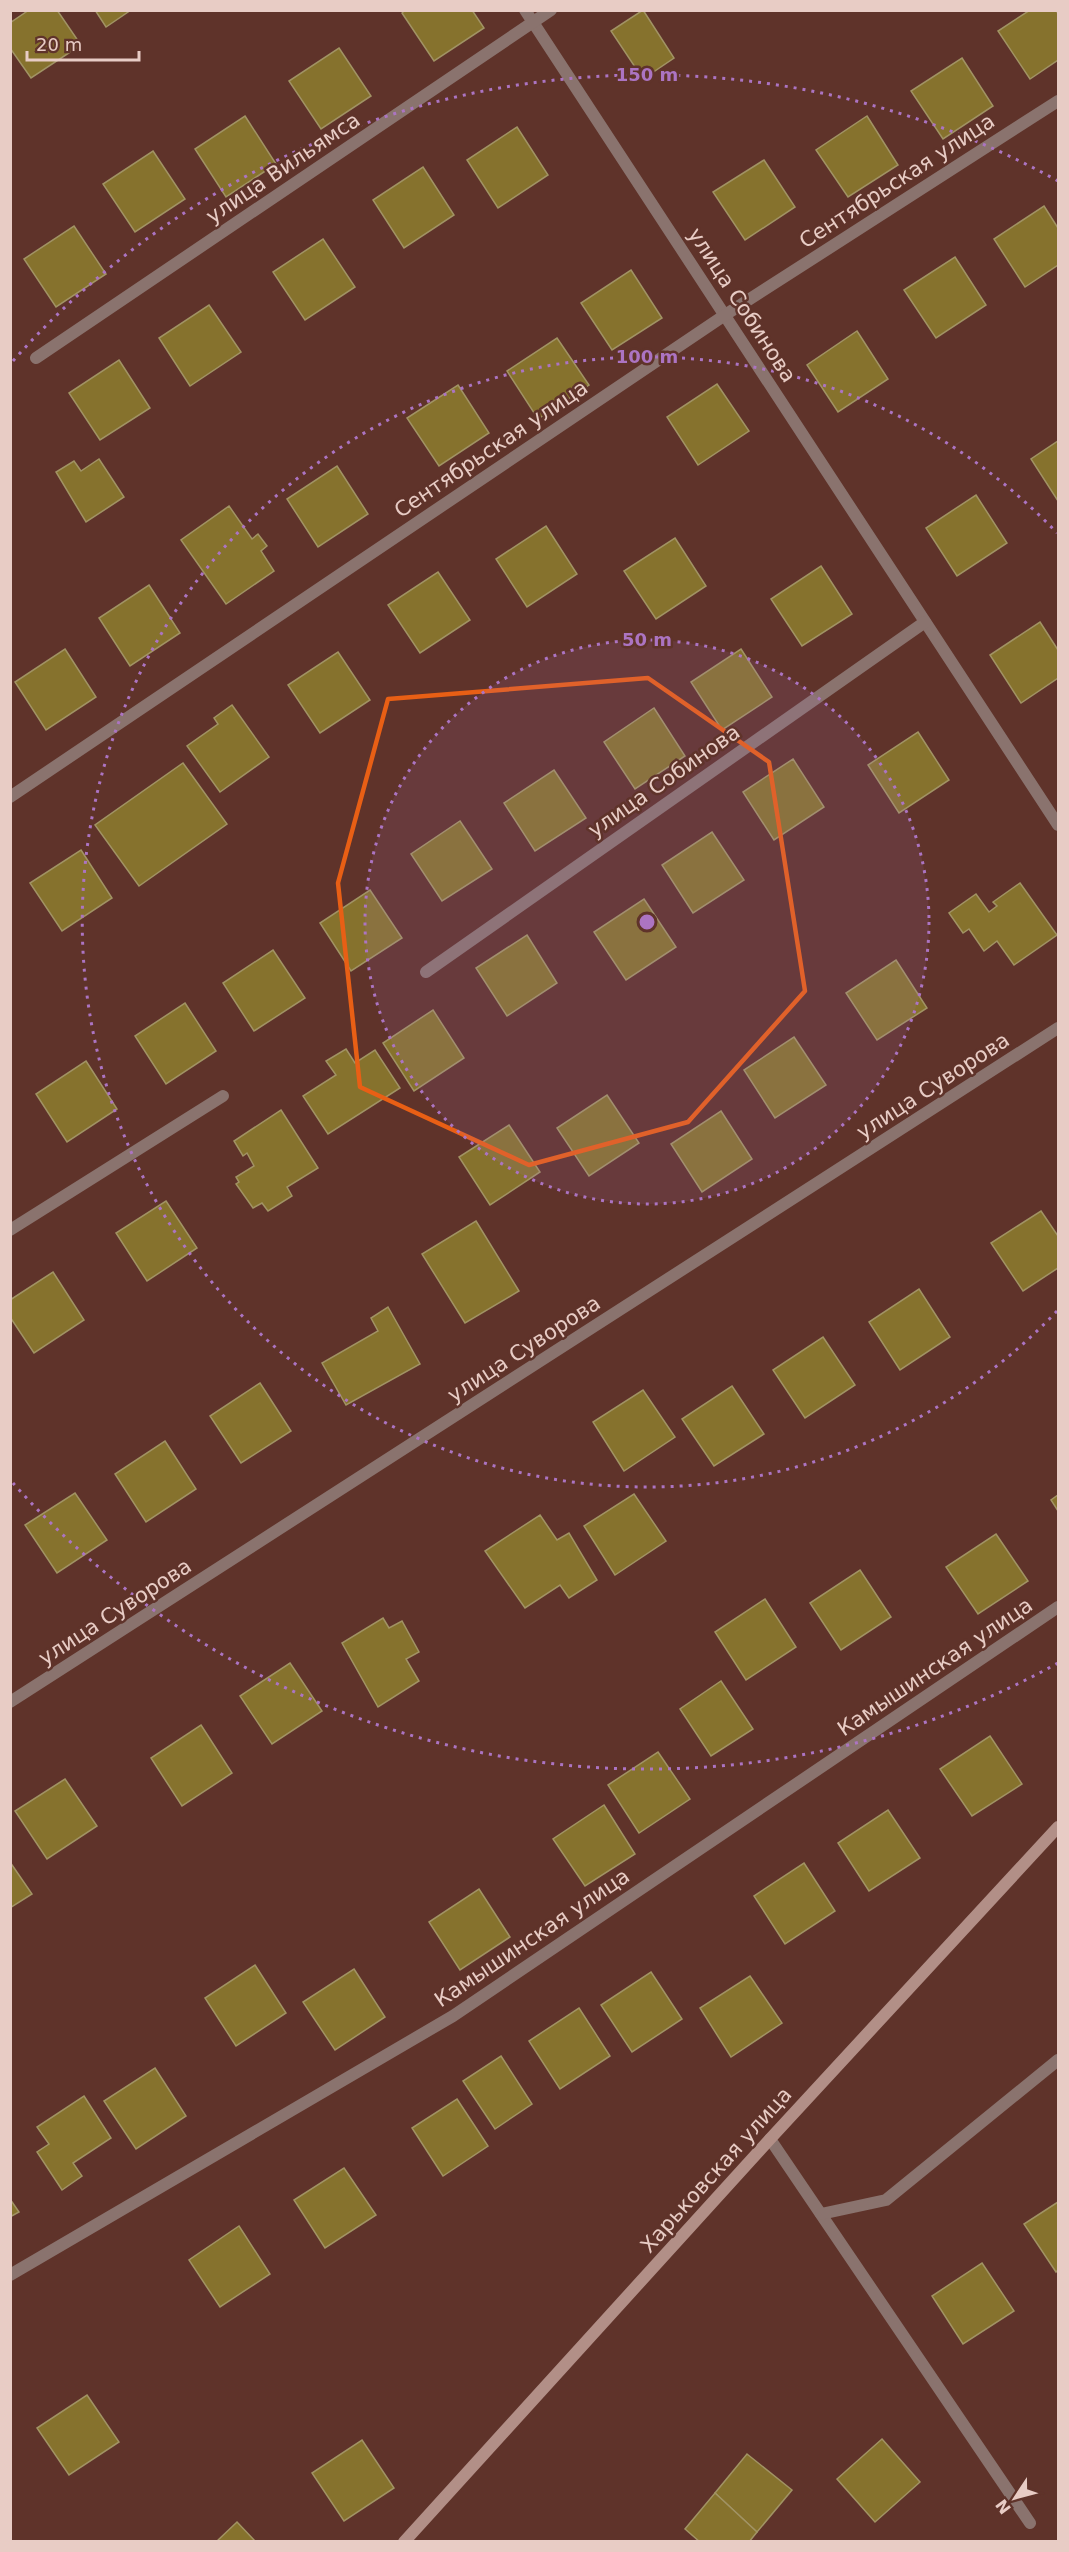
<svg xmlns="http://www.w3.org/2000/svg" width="1069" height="2552" viewBox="0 0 1069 2552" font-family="'DejaVu Sans',sans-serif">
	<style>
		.building { fill: #86722d; stroke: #a19364; stroke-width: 1.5 }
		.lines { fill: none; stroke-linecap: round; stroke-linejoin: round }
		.lane { stroke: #8a736e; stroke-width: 12 }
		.street { stroke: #8a736e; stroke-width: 12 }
		.secondary { stroke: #b28f87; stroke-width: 12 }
		.marked { fill: none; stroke: #e85f15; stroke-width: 4.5; stroke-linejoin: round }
		.ring { fill: none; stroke: #ac74c2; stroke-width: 3; stroke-dasharray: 3 6 }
		.labels { text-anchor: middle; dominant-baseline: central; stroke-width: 5; stroke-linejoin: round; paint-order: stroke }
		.street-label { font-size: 21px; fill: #e8ccc5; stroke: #5f332a }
		.centre { fill: #ac74c2; stroke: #5f332a; stroke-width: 3 }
		.ring-label { font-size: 18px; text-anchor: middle; font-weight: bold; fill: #ac74c2; stroke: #5f332a; stroke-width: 5; stroke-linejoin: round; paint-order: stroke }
	</style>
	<rect width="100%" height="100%" fill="#5f332a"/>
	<g class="building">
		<path d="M29 10H57L81 45 31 78 10 48V23Z"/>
		<path d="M95 10H131L106 27Z"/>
		<path d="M405 10H472L484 28 434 61 402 13Z"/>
		<path d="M643 10 674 58 643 79 611 31Z"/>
		<path d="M1030 10H1056L1058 14V60L1030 79 998 31Z"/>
		<path d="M339 48 371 96 321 129 289 81Z"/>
		<path d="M962 58 993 106 943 139 911 91Z"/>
		<path d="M245 116 276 164 226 197 195 149Z"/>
		<path d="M867 116 898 165 848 197 816 150Z"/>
		<path d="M517 127 548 175 498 208 467 160Z"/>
		<path d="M153 151 185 199 135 232 103 184Z"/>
		<path d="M764 160 795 207 745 240 713 192Z"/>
		<path d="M423 167 454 215 404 248 373 200Z"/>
		<path d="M1044 206 1058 228V265L1025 287 994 239Z"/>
		<path d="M74 226 106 274 56 307 24 259Z"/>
		<path d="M323 239 355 287 305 320 273 272Z"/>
		<path d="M955 257 986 305 936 338 904 290Z"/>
		<path d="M631 270 662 318 612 350 581 303Z"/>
		<path d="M209 305 241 352 190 386 159 338Z"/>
		<path d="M857 331 888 379 838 412 807 365Z"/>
		<path d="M557 338 589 385 538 419 507 371Z"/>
		<path d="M119 360 150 408 100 440 69 393Z"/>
		<path d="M717 384 749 431 698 465 667 417Z"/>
		<path d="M458 385 489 433 439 466 407 418Z"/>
		<path d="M1058 441V501L1031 459Z"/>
		<path d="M99 459 124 497 86 522 56 472 74 461 81 471Z"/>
		<path d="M337 466 368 514 318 547 287 499Z"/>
		<path d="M976 495 1007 543 957 576 926 528Z"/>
		<path d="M229 506 252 539 258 534 267 546 261 551 274 571 226 604 181 540Z"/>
		<path d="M546 526 577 574 527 607 496 559Z"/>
		<path d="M675 538 706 586 656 619 624 571Z"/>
		<path d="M821 566 852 614 802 646 771 599Z"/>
		<path d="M438 572 470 620 420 653 388 605Z"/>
		<path d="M149 585 180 633 130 666 99 618Z"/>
		<path d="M1040 622 1058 650V678L1021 703 990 655Z"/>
		<path d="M65 649 96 697 46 730 15 682Z"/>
		<path d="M741 649 772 697 722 730 691 682Z"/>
		<path d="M338 652 370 700 320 733 288 685Z"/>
		<path d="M232 705 269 757 220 792 187 746 218 724 214 718Z"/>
		<path d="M654 708 685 756 635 789 604 742Z"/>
		<path d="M918 732 949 780 899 813 868 765Z"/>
		<path d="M793 759 824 807 774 840 743 792Z"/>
		<path d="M183 763 227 824 139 886 95 825Z"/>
		<path d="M554 770 586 818 535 851 504 803Z"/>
		<path d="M460 821 492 869 442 901 411 854Z"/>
		<path d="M712 832 744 880 693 913 662 865Z"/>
		<path d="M81 850 112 898 62 931 30 883Z"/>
		<path d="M1020 883 1057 935 1014 965 997 941 984 951 969 929 963 933 949 913 976 894 989 912 997 906 993 902Z"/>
		<path d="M370 890 402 938 351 971 320 923Z"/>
		<path d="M644 899 676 947 626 980 594 932Z"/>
		<path d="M527 935 557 983 507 1016 476 968Z"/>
		<path d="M273 950 305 998 254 1031 223 983Z"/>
		<path d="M896 960 927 1008 877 1040 846 993Z"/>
		<path d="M185 1003 216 1051 166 1084 135 1036Z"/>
		<path d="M433 1010 464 1058 414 1091 383 1043Z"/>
		<path d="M794 1037 826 1085 775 1118 744 1070Z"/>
		<path d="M346 1049 355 1063 375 1050 400 1088 328 1134 303 1096 336 1075 326 1061Z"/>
		<path d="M86 1061 117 1109 67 1142 36 1094Z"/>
		<path d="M607 1095 639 1143 589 1176 557 1128Z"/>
		<path d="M281 1110 318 1168 287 1187 292 1196 268 1211 262 1203 253 1208 236 1184 239 1182 236 1177 254 1166 247 1153 243 1156 234 1141Z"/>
		<path d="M721 1111 752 1159 702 1192 671 1144Z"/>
		<path d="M509 1125 540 1172 490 1205 459 1157Z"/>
		<path d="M166 1201 197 1248 147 1281 116 1233Z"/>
		<path d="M1041 1211 1058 1236V1268L1023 1291 991 1243Z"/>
		<path d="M476 1221 519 1291 465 1323 422 1254Z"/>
		<path d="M53 1272 84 1320 34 1353 10 1317V1300Z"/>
		<path d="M919 1289 950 1337 900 1370 869 1322Z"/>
		<path d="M388 1307 420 1364 346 1405 322 1363 378 1331 371 1318Z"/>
		<path d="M823 1337 855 1385 805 1418 773 1370Z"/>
		<path d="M260 1383 291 1431 241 1463 210 1416Z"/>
		<path d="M732 1386 764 1434 714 1466 682 1419Z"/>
		<path d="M643 1390 675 1437 624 1471 593 1422Z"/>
		<path d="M165 1441 196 1489 146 1522 115 1474Z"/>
		<path d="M75 1493 107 1540 57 1573 25 1525Z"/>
		<path d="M634 1494 666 1541 615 1575 584 1526Z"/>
		<path d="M1058 1495V1511L1051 1500Z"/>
		<path d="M540 1515 557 1540 569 1533 597 1580 569 1598 560 1585 525 1608 485 1551Z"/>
		<path d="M996 1534 1028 1581 978 1614 946 1567Z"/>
		<path d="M860 1570 891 1617 841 1650 810 1603Z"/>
		<path d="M765 1599 796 1647 746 1680 715 1632Z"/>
		<path d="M383 1618 389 1628 402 1621 419 1652 406 1659 419 1681 378 1707 342 1643Z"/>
		<path d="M290 1663 322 1711 272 1744 240 1696Z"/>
		<path d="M721 1681 753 1729 711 1756 680 1709Z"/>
		<path d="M201 1725 232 1773 182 1806 151 1758Z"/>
		<path d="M990 1736 1022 1784 972 1816 940 1769Z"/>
		<path d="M658 1752 690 1799 639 1833 608 1785Z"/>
		<path d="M65 1779 97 1826 47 1859 15 1811Z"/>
		<path d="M604 1805 635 1854 585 1886 553 1839Z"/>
		<path d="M888 1810 920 1858 869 1891 838 1843Z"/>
		<path d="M10 1862 32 1894 10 1908Z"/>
		<path d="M804 1863 835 1911 785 1944 754 1896Z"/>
		<path d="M479 1889 510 1937 460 1970 429 1922Z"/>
		<path d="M255 1965 286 2013 236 2046 205 1998Z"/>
		<path d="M354 1969 385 2017 335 2050 303 2002Z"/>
		<path d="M651 1972 682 2019 632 2052 601 2005Z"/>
		<path d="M750 1976 782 2023 731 2057 700 2008Z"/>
		<path d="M579 2008 610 2056 560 2089 529 2041Z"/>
		<path d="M501 2056 532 2104 495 2129 463 2081Z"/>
		<path d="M155 2068 186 2116 136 2149 104 2101Z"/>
		<path d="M84 2096 111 2138 73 2163 82 2176 62 2190 37 2152 49 2144 37 2127Z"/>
		<path d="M457 2099 488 2146 443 2176 412 2128Z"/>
		<path d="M344 2168 376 2215 325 2248 294 2200Z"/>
		<path d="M10 2199 19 2212 10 2217Z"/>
		<path d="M1058 2202V2270L1056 2272 1024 2224Z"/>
		<path d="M239 2226 270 2274 220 2307 189 2260Z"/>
		<path d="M982 2263 1014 2311 963 2344 932 2296Z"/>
		<path d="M87 2395 119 2442 69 2475 37 2428Z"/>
		<path d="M882 2439 920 2482 875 2522 837 2479Z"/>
		<path d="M362 2440 394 2488 344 2521 312 2473Z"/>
		<path d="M747 2454 792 2490 757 2532 715 2493Z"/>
		<path d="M715 2493 757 2532 749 2542H700L685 2529Z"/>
		<path d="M237 2522 256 2542H216Z"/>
	</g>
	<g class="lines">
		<g class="lane">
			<path d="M770 2139 1030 2523"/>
			<path d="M821 2214 886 2200 1058 2060"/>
		</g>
		<g class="street">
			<path d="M525 10 1058 825"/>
			<path d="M36 358 551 10"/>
			<path d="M10 797 725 315 1058 101"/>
			<path d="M426 972 925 622"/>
			<path d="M10 1230 223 1096"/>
			<path d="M10 1702 1058 1028"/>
			<path d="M10 2275 453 2016 1058 1607"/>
		</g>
		<path class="secondary" d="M404 2542 770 2139 1058 1827"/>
	</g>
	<path class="marked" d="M648 678 769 762 805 991 688 1122 529 1165 360 1087 338 883 388 699Z"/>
	<circle cx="647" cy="922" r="282" fill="#ac74c2" fill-opacity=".12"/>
	<g class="ring">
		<circle cx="647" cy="922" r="282"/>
		<path d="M1057 1311A565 565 0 1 1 1057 533"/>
		<path d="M1058 1663A847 847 0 0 1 13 1483M13 361A847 847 0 0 1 1058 181"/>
	</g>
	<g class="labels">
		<g class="street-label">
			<text transform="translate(283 168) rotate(-34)">улица Вильямса</text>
			<text transform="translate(897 181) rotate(-33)">Сентябрьская улица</text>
			<text transform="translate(742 305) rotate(57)">улица Собинова</text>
			<text transform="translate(491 449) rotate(-34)">Сентябрьская улица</text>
			<text transform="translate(664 781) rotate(-35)">улица Собинова</text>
			<text transform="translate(933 1086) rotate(-33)">улица Суворова</text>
			<text transform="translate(524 1349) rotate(-33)">улица Суворова</text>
			<text transform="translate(115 1612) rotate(-33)">улица Суворова</text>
			<text transform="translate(935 1667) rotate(-34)">Камышинская улица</text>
			<text transform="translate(532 1938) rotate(-34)">Камышинская улица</text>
			<text transform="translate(716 2170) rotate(-48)">Харьковская улица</text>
		</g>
	</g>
	<circle cx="647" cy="922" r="9" class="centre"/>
	<g class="ring-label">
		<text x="647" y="81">150 m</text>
		<text x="647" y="363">100 m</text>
		<text x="647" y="646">50 m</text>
	</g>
	<rect width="1069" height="2552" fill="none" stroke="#e8ccc5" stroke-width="24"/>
	<g transform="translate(1015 2498) rotate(234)" stroke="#5f332a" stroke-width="4.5" paint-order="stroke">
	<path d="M0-4.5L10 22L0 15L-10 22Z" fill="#e8ccc5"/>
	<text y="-9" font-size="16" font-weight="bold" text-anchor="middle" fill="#e8ccc5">N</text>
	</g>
	<path d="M27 51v9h112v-9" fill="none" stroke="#e8ccc5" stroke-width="3"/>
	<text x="36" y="51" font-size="18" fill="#e8ccc5" stroke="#5f332a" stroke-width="4.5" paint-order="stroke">20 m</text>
</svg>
